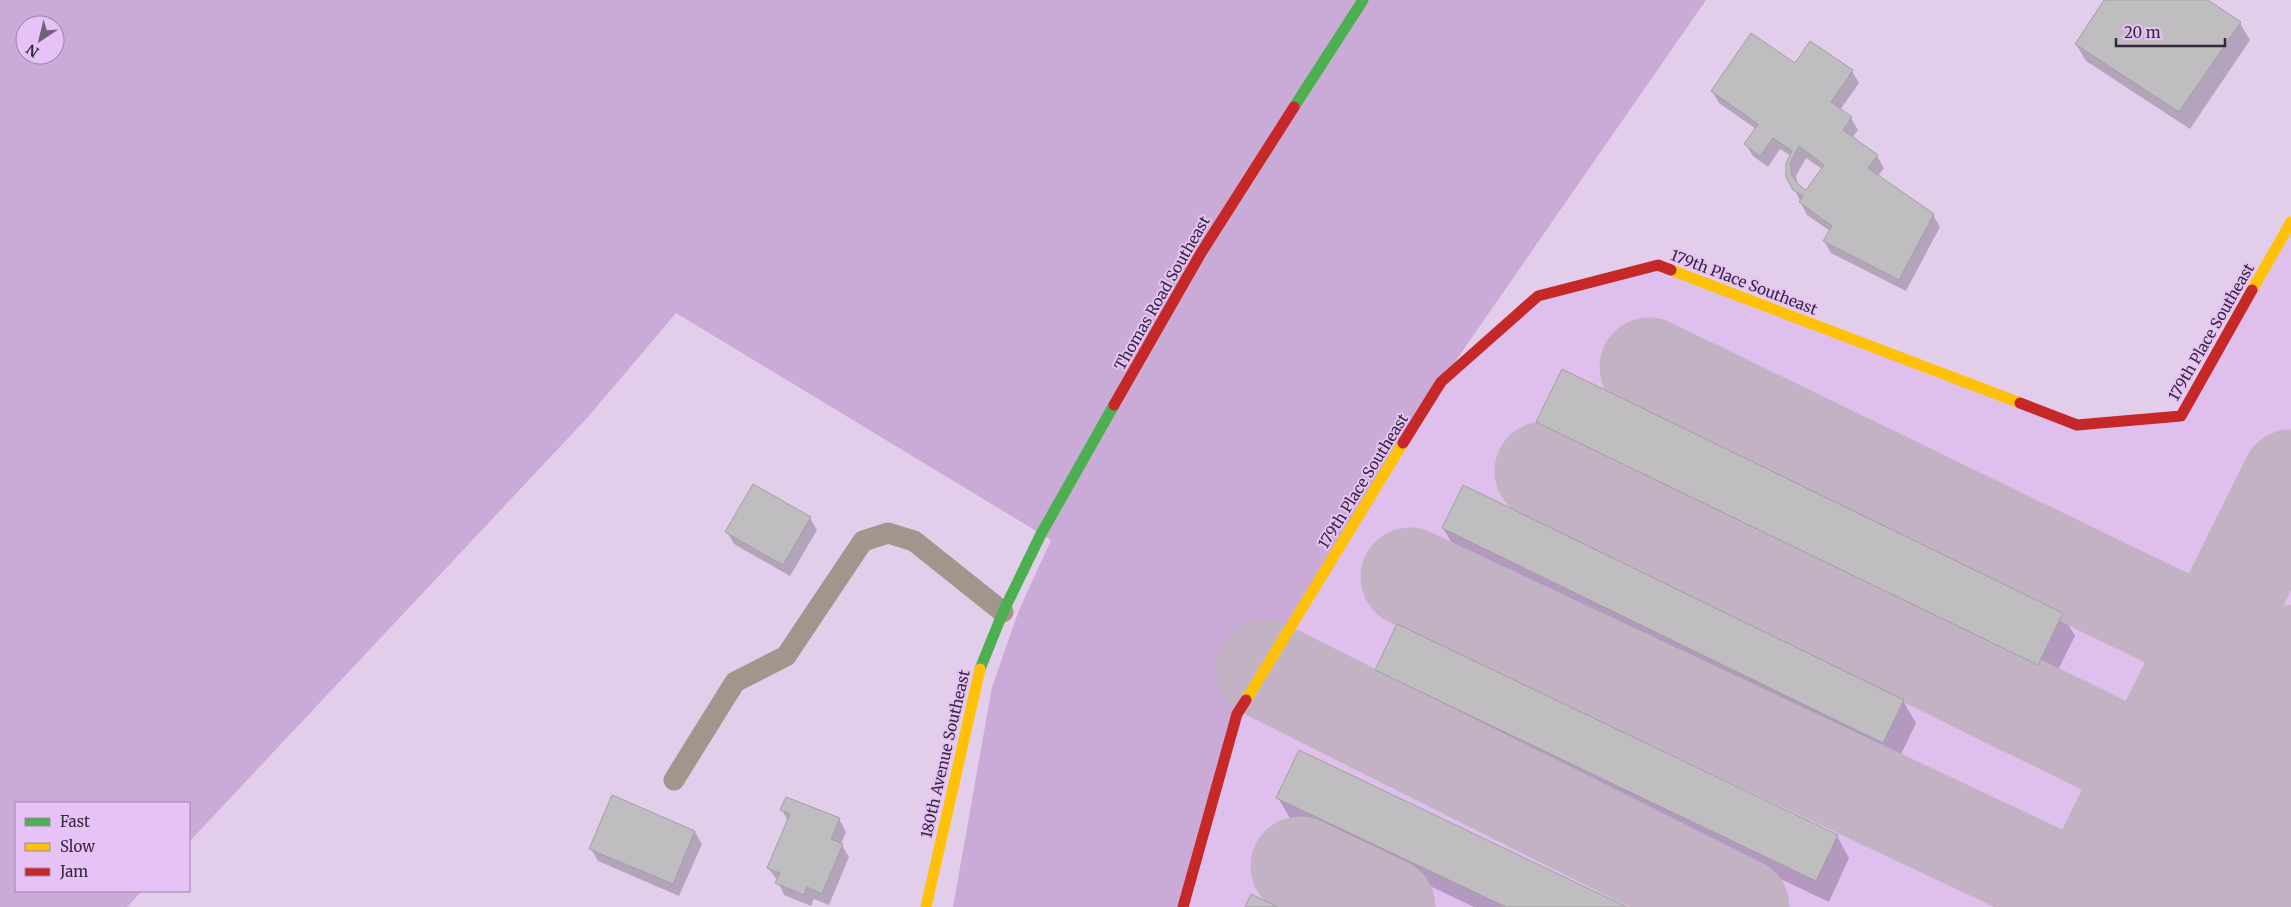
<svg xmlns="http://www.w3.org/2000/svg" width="2291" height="907" viewBox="0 0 2291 907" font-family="Merriweather,serif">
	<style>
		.built { fill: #dfc0ed }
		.forest { fill: #caabd7; fill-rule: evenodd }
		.shadow { fill: #0003; fill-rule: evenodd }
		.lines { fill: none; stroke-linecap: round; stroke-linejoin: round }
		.taxiway { stroke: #c2b2c4; stroke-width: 99 }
		.runway { stroke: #c2b2c4; stroke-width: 246 }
		.building { fill: #bfbdc0; stroke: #a29fa2; fill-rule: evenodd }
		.lane { stroke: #a1958c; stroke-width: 21 }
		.fast { stroke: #4caf50; stroke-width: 11 }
		.slow { stroke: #ffc107; stroke-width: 11 }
		.jam { stroke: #c62828; stroke-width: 11 }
		.labels { text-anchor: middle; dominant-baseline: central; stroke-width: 4; stroke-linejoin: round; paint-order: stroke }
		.street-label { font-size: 15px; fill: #36283c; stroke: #e6c2f6 }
	</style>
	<rect width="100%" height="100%" fill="#e2ceea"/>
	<path class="built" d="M2291 222V907H1184L1237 714 1441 382 1538 296 1658 265 2077 425 2181 416Z"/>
	<path class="forest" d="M0 0H1706L1441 382 1237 714 1184 907H953L992 687 1019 610 1051 540 676 313 588 417 189 842V803H16V891H142L127 907H0ZM25 25H55V55H25Z"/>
	<g class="shadow">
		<path d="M2106 0H2206L2240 23 2250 40 2190 129 2086 61 2076 44Z"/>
		<path d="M1811 43 1852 71 1859 83 1840 110 1851 118 1858 130 1852 138 1877 156 1884 168 1878 176 1933 215 1940 227 1906 291 1831 253 1824 241 1830 231 1807 215 1788 176 1791 156 1780 149 1768 167 1753 156 1746 144 1756 129 1719 103 1712 91 1795 65ZM1806 158 1822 169 1806 192 1798 186 1796 176Z"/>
		<path d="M1537 422 2062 614 2075 636 2050 686 1550 444Z"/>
		<path d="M810 518 817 530 790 576 734 544 727 532Z"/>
		<path d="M1443 528 1903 701 1916 723 1896 765 1456 550Z"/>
		<path d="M1376 670 1837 836 1849 858 1829 902 1389 692Z"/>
		<path d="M1278 798 1624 907H1474L1291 820Z"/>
		<path d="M782 810 839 819 846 832 841 844 849 857 829 905 814 899 811 906 784 895 778 881 768 868 788 821Z"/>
		<path d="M695 832 702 844 679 896 598 861 591 849Z"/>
	</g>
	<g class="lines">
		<g class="taxiway">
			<path d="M1649 367 2210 639"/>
			<path d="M1544 471 2148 767"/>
			<path d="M1410 577 2085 895"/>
			<path d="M1265 669 1740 907"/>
			<path d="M1300 866 1386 907"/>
			<path d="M2079 907 2291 479"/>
		</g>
		<path class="runway" d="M2203 907 2291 728"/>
	</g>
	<g class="building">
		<path d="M2104 0H2208L2241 22 2179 112 2075 44Z"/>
		<path d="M1751 33 1795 63 1810 41 1853 70 1831 102 1852 117 1843 130 1878 155 1868 168 1934 214 1899 280 1823 241 1832 226 1799 202 1803 196 1793 190 1786 177V163L1792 151 1773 138 1760 156 1744 144 1758 124 1711 91ZM1799 146 1824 165 1806 190 1799 185 1792 176 1791 168 1790 163Z"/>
		<path d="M1562 369 2063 613 2038 665 1536 422Z"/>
		<path d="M753 484 811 517 783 565 725 532Z"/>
		<path d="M1463 485 1904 700 1883 743 1442 528Z"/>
		<path d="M1397 624 1838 835 1816 881 1375 670Z"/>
		<path d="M1299 750 1627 907H1506L1276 798Z"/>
		<path d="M612 795 695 831 673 884 589 849Z"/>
		<path d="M786 797 840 818 831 839 843 844 822 894 807 887 804 895 775 883 780 873 767 868 790 814 780 810Z"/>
		<path d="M1251 894 1278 907H1245Z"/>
	</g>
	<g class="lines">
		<path class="lane" d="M674 780 735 682 786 656 863 541 888 533 914 541 1003 612"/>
		<g class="fast">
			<path d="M1294 107 1363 0"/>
			<path d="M980 669 1003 612 1041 534 1114 405"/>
		</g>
		<g class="slow">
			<path d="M1671 270 2020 403"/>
			<path d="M2252 290 2291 222"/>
			<path d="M1246 700 1403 443"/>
			<path d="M926 907 980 669"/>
		</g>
		<g class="jam">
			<path d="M2020 403 2077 425 2181 416 2252 290"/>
			<path d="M1114 405 1201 253 1294 107"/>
			<path d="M1403 443 1441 382 1538 296 1658 265 1671 270"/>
			<path d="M1183 907 1237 714 1246 700"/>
		</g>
	</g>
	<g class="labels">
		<g class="street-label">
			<text transform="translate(1744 282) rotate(21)">179th Place Southeast</text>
			<text transform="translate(1162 293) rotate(-60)">Thomas Road Southeast</text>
			<text transform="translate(2211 332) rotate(-60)">179th Place Southeast</text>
			<text transform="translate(1363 481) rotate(-58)">179th Place Southeast</text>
			<text transform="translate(945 754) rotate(-77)">180th Avenue Southeast</text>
		</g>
	</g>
	<rect x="15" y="802" width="175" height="90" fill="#e6c2f6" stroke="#a084ac"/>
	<rect x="25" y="818" width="25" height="8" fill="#4caf50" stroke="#a084ac"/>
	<text x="60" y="827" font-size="15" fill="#36283c">Fast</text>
	<rect x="25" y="843" width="25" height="8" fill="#ffc107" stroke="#a084ac"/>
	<text x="60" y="852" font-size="15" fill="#36283c">Slow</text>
	<rect x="25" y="868" width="25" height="8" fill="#c62828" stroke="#a084ac"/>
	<text x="60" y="877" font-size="15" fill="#36283c">Jam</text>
	<g transform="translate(40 40) rotate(215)"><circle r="24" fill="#e6c2f6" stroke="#a084ac"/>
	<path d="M0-4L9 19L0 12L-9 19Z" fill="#726279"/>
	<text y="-8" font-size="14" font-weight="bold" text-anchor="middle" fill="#36283c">N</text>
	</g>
	<path d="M2116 38v8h109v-8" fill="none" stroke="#36283c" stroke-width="2.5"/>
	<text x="2124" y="38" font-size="15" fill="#36283c" stroke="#e6c2f6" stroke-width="4" paint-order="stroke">20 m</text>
</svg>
